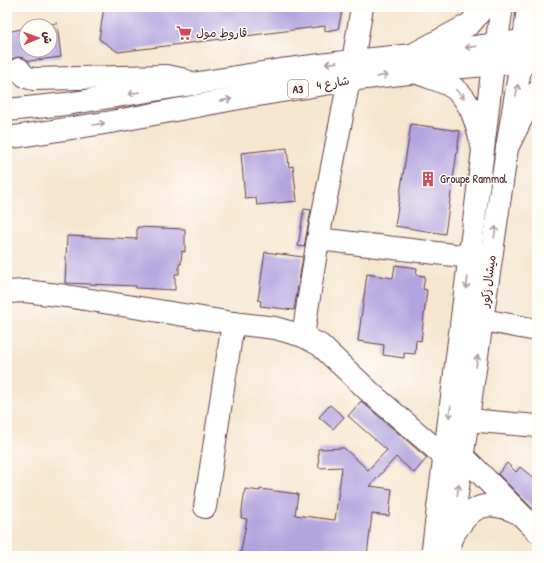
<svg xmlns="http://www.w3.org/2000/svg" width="544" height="563" font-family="'Patrick Hand','Playpen Sans Arabic',sans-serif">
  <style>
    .building { fill: #b2a4df }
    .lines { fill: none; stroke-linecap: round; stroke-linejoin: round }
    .minor-casing { stroke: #643d44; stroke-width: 24 }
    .major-casing { stroke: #643d44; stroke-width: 24 }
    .highway-casing { stroke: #643d44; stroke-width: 24 }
    .minor { stroke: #fff; stroke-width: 22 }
    .major { stroke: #fff; stroke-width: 22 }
    .highway { stroke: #fff; stroke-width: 22 }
    .oneway { stroke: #ae9aa0 }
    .labels { text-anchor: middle; stroke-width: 3; stroke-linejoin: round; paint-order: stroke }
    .shield { fill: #fdfcf7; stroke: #806168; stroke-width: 1 }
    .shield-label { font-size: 11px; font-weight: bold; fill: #4a1f2b }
    .poi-label { font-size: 12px; fill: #4a1f2b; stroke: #fdfcf7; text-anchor: start }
    .street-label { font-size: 12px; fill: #4a1f2b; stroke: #fdfcf7 }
  </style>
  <rect width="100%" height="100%" fill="#fdfcf7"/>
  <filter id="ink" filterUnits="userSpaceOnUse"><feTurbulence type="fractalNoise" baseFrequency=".025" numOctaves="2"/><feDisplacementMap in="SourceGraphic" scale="8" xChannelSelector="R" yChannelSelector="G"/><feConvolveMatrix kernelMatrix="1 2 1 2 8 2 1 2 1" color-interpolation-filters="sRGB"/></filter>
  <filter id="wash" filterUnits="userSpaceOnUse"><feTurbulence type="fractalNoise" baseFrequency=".012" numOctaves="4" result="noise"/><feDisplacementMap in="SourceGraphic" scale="16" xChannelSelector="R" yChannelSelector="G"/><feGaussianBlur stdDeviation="0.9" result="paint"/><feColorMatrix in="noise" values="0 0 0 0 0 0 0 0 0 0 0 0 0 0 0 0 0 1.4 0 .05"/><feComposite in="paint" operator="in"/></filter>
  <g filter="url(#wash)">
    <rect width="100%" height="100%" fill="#f6e6cf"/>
    <g id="blocks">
      <!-- building -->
      <g class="building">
        <path d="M104,7h239l-5,22 -13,2v-5l-207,26 -19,-13z"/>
        <path d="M57,23l4,34 -32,4 -5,-3 -6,-1 -6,2 -5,6v-33l19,-4v22h24v-24h-11z"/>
        <path d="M411,124l49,7 -15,103 -50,-8z"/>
        <path d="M287,148l2,19 4,-1 4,35 -40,4 -1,-7 -11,1 -4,-46z"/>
        <path d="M304,209l7,1 -7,37 -6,-1z"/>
        <path d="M137,227l48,2v23l-3,-1 -1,13h-2v10h-4v16l-39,-2v-2l-71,-3 2,-47 70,3z"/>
        <path d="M265,252l38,5 -9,53 -34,-4 1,-5 -3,-1z"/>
        <path d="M395,265l22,3 -1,7 9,1 -2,13 4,1 -6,51 -5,-1 -1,14 -11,-1v5l-21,-3 1,-10 -26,-4 9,-67 26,4z"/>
        <path d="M361,401l66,57 -13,15 -18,-16 -26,29 22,3 -3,27 -17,-2 -5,42h-127l7,-37 -6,-1 4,-29 15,2v-2l38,5 -3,21 40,5 7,-53 -23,1 -1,-19 26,-1 24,22 19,-20 -39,-34z"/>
        <path d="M330,405l14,12 -11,12 -14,-12z"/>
        <path d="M507,463l9,9 4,-5 17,14v32l-39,-39z"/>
      </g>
    </g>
  </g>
  <g filter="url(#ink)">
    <use href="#blocks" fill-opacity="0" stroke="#643d44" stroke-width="1"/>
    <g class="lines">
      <defs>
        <g id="minor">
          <path d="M353,61l9,-54"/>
          <path d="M19,69c4,6 7,9 15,10l133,-3 14,3 12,5"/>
          <path d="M318,239l152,18"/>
          <path d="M7,292l18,-1 41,5 167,27 42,5 28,8 17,9 52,49 73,63"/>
          <path d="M483,320l54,10"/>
          <path d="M303,336l15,-97 31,-159"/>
          <path d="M468,420l69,6"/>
          <path d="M463,456l74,75"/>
          <path d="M205,507l28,-184"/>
          <path d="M450,540c18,-31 32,-44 68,-27"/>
        </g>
        <g id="major">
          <path d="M432,556l51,-406 10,-86 9,-57"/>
          <path d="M448,556l59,-408 14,-85 7,-56"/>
        </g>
        <g id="highway">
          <path d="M427,53l110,-14"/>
          <path d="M418,73c9,4 20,7 29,11 25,12 30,42 36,66"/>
          <path d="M7,110l59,-6 215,-34 72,-9 59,-6 58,-31 14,-17"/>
          <path d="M7,138l104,-16 134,-25 104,-17 102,-12 86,-7"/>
          <path d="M507,148l23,-47 7,-9"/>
        </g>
      </defs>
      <!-- minor casing -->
      <use href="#minor" class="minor-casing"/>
      <!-- major casing -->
      <use href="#major" class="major-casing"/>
      <!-- highway casing -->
      <use href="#highway" class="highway-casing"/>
      <!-- minor -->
      <use href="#minor" class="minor"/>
      <!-- major -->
      <use href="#major" class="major"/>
      <!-- highway -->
      <use href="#highway" class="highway"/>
    </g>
    <!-- one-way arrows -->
    <defs><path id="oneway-shaft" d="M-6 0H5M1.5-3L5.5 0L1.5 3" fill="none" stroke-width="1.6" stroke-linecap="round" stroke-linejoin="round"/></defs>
    <g class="oneway">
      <use href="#oneway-shaft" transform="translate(471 47) rotate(173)"/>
      <use href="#oneway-shaft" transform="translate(331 63) rotate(172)"/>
      <use href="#oneway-shaft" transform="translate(382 76) rotate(-8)"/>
      <use href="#oneway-shaft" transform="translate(517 90) rotate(-80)"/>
      <use href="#oneway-shaft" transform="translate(134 93) rotate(170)"/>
      <use href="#oneway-shaft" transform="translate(460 94) rotate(45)"/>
      <use href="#oneway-shaft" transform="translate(226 100) rotate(-11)"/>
      <use href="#oneway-shaft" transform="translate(99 124) rotate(-9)"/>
      <use href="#oneway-shaft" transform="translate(495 232) rotate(-82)"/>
      <use href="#oneway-shaft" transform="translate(467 283) rotate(97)"/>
      <use href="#oneway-shaft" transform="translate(477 361) rotate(-81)"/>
      <use href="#oneway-shaft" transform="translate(450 412) rotate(97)"/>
      <use href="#oneway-shaft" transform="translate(458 490) rotate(-82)"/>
    </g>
  </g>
  <!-- icons -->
  <defs>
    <symbol id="supermarket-bare" viewBox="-9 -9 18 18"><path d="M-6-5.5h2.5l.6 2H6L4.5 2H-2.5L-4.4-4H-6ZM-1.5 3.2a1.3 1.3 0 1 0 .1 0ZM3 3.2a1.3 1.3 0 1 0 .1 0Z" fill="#d1495b" stroke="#fdfcf7" stroke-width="2.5" paint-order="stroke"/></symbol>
    <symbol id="building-bare" viewBox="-9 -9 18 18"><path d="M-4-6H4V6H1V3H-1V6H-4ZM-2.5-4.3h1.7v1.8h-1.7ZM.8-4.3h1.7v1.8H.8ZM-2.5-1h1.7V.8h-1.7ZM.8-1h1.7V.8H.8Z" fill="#d1495b" stroke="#fdfcf7" stroke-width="2.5" paint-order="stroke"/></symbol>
  </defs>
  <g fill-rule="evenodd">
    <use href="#supermarket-bare" x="173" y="22" width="22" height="22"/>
    <use href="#building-bare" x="417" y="168" width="22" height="22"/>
  </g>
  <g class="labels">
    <!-- shield labels -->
    <rect class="shield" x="288" y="80" width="20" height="18" rx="3"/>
    <g class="shield-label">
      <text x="298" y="93">A3</text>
    </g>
    <!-- poi labels -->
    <g class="poi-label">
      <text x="196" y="37">قاروط مول</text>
      <text x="440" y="183">Groupe Rammal</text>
    </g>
    <!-- street labels -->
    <g class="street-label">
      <text transform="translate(333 83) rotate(-9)" y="4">شارع 4</text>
      <text transform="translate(488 281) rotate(-82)" y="4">ميشال زكور</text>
    </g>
  </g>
  <!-- margin -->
  <rect width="544" height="563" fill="none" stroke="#fdfcf7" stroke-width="24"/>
  <!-- north arrow -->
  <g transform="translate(38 38) rotate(88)"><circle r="19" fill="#fdfcf7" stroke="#b5a4a5"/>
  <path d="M0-3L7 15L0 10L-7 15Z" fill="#d1495b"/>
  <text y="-6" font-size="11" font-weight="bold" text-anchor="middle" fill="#4a1f2b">ش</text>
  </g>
</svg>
